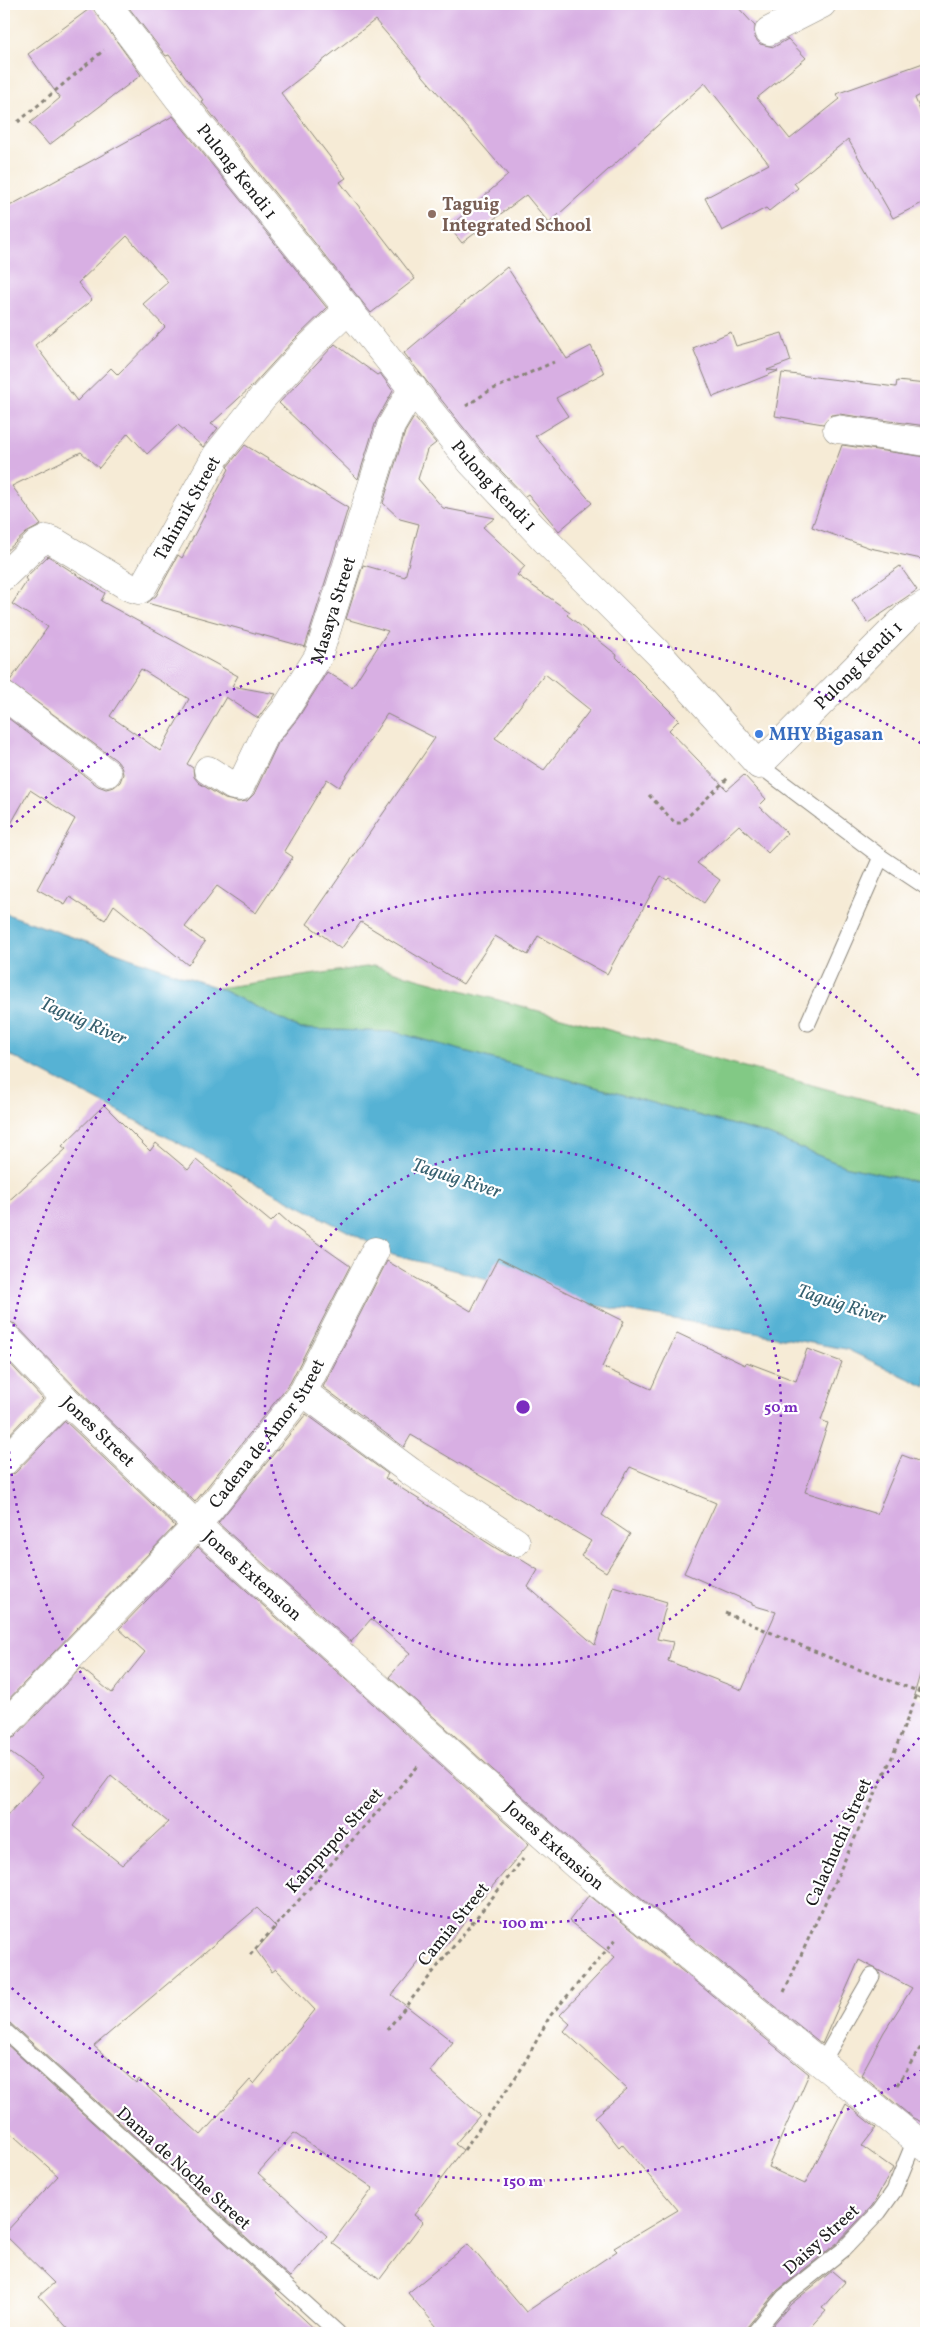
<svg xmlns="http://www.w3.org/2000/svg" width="930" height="2337" font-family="Vollkorn,serif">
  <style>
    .green { fill: #82c985; stroke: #4f7250 }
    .water { fill: #56b2d4; stroke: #396778 }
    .building { fill: #d8afe3; fill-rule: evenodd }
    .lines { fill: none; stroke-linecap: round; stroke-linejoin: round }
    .service-casing { stroke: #898479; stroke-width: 17 }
    .minor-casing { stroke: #898479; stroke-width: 29 }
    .tertiary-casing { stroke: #898479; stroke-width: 29 }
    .path { stroke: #898479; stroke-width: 3; stroke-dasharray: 4 4; stroke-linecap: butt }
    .service { stroke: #fff; stroke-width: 15 }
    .minor { stroke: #fff; stroke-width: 28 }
    .tertiary { stroke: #fff; stroke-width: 28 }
    .ring { fill: none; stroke: #7b2cbf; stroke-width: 2.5; stroke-dasharray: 2.5 5 }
    .education-dot { fill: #8d6e63; stroke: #fff; stroke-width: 2 }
    .shop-dot { fill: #3f7fe0; stroke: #fff; stroke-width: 2 }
    .labels { text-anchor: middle; stroke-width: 4.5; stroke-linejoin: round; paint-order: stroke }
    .street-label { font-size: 18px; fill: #1c1c1c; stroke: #fff }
    .education-label { font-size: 18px; font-weight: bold; fill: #785e54; stroke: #fff; text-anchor: start }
    .shop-label { font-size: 18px; font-weight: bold; fill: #366cbe; stroke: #fff; text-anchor: start }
    .water-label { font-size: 19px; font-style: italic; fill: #36606f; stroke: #fff }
    .centre { fill: #7b2cbf; stroke: #fff; stroke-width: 2.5 }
    .ring-label { font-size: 15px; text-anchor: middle; font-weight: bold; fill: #7b2cbf; stroke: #fff; stroke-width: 4.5; stroke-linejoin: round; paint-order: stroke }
  </style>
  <rect width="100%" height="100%" fill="#fff"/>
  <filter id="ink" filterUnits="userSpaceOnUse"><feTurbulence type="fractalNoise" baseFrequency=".02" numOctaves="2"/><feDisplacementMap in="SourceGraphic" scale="10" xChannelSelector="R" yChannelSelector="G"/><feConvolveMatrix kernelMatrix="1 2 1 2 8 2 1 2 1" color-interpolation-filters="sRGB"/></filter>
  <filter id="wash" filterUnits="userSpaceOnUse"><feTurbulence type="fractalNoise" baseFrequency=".0096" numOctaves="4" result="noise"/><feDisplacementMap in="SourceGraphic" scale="20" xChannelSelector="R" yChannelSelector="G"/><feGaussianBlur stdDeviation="1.12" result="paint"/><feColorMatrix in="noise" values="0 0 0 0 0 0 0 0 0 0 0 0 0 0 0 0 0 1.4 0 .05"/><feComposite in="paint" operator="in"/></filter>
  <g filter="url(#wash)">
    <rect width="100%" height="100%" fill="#f6ebd6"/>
    <!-- green -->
    <path class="green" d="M373,966l553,150v68l-82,-18 -78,-32 -371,-102 -94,-3 -83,-41z"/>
    <!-- water -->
    <path class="water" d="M4,913l214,75 83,41 94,3 371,102 78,32 82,18v203l-80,-38 -259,-45 -194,-49 -389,-203z"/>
    <g id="blocks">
      <!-- building -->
      <g class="building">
        <path d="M126,4h609l20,22v12l5,6 14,3 14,-8 18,19 -49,40 33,41 50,-40 -4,-5 90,-32v30l-11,6 11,27v76l-33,17 -45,-79 -54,44 4,5 -29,23 -3,-3 -44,23 -17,-33 64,-34 -64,-81 -156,140 -23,-28 -64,48 -13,-16 59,-52 -133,-155 -94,73 65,85 -6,4 75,97 -44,34 -170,-212 2,-1 -34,-45 -3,1z"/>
        <path d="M92,7l49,68 -92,70 -19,-22 30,-25 -32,-44z"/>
        <path d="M173,116l154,192 -33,32 -43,47 -40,37 7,4 -15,19 -25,-22 -31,29 -19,-21 -29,35 -18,-16 -69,34 29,39 -15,8 -22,20v-344zM127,236l41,46 -25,22 22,23 -47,48 -7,-7 -34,33 -42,-56 57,-45 -14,-17z"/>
        <path d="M507,267l60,92 24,-13 13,27 -48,25 12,18 -33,20 57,67 -33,28 -31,-37 -3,2 -42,-44 -79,-99z"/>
        <path d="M731,332l5,14 46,-13 9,28 -24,9 11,1 -65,26 -20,-49z"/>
        <path d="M335,344l42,31 3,-2 13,18 -17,30 -18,58 -79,-76z"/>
        <path d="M782,373l114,14 1,-6 29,3v42l-87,-12 -8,1 -8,9 -48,-8z"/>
        <path d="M414,417l22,26 -9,7 -9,29 25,29 52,10 -12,9 42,39 -8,9 53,37 -3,3 50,40 -1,2 63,63 -10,10 58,60 17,-15 22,24 -7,7 28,27 -19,20 -29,-28 -42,38 23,17 -16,23 -35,-25 -2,2 -6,-4 -54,98 -69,-38 -10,19 -33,-19 -32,48 -102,-62 -20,27 -34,-25 128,-186 -48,-24 -48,73 -12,-8 -43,72 9,6 -37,56 -39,-27 -32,41 20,15 -17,23 -74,-60 -9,15 -35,-23 -5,8 -28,-16 38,-70 -45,-29 -26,46v-112l4,-6 90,68 8,3 8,-2 6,-5 3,-8 -2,-8 -5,-6 -107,-78 39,-55 -36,-23 15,-23 -2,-3 23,-22 57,37 -4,8 137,75 -6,10 44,8 -18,24 -32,-21 -39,67 6,4 1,9 5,6 26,16 13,3 9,-1 7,-7 24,-51 20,-25 29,-46 25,15 36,-56 -42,-12 17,-54 42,12 14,-53 -19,-5 -17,-16 22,-71zM141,669l48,30 -29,52 -50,-35zM545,674l45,36 -46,60 -49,-32z"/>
        <path d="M245,445l103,63 -43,139 -158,-44 9,-7 22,-41 4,3 47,-89 -2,-2z"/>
        <path d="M842,445l84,12v103l-56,-12 -58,-21z"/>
        <path d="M900,566l17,24 -49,33 -16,-23z"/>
        <path d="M104,1105l46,46 6,-8 32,27 8,-10 75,62 8,-8 11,10 60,42 -60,117 -95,119 -119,-114 -61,-64 -11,-4v-115l62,-56 -4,-3z"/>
        <path d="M498,1258l126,63 -22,46 49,22 26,-56 68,32 1,-3 50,19 11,-32 35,13 -21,58 7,3 -23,69 72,22 25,-59 24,9v190l-12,41 12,6v423l-13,-6 -52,-43 23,-43 28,-44 -53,-28 -37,84 -235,-190 -198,-177 21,-24 -39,-34 -20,23 -133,-119 88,-109 82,60 -3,4 122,77 10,2 21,13 -10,17 67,58 18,-59 54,16 -10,37 16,3 -5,19 74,29 34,-78 -24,-7v-2l-68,-30 32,-70 -86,-36 -28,48 28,19 -24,38 -25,-16 10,-15 -180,-106 -7,12 -81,-60 64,-126 84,50z"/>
        <path d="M4,1357l39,42 -39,41z"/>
        <path d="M65,1421l110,105 -171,178v-227l11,-4z"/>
        <path d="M198,1547l331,297 -65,75 2,2 -25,30 -8,-6 -41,50 61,47 -23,29 50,44 -25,29 8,6 -49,65 9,7 -43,57 -48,-36 41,-55 -79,-55 -36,40 69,63 -37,41 -280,-254 -6,-2v-202l39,-42 -39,-29v-7l11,-4 66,-69 31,25 33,-41 -26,-23zM111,1775l57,47 -46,43 -49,-39zM257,1908l19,19 -20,23 16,22 4,-3 39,41 -61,74 -4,-4 -49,55 -62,-56 -3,4 -42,-37z"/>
        <path d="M589,1895l220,179 -41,93 37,17 41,-80 30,24 -14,18 31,22 -21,38 -35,37 -60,48 -30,36 -2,6h-303l-34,-40 60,-49 58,68 91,-61 -3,-3 64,-38 -56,-66 -3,3 -24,-30 32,-28 -63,-58 6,-7 -10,-9 55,-58 -46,-36z"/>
        <path d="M4,2042l274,249 -2,2 43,40h-247l-33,-37 15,-13 -50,-49 54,-58 -54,-49z"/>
        <path d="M832,2271l13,11 -23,26 4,3 -20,22h-40l25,-29z"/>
      </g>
    </g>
  </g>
  <g filter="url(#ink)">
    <use href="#blocks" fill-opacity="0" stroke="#898479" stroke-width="1"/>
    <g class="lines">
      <defs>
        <g id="service">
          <path d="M759,765l122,92 45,30"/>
          <path d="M808,1023l73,-166"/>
          <path d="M4,2030l334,303"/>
          <path d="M822,2063l50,-87"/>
          <path d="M754,2333l30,-36 59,-47 36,-38 15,-21 21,-51"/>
        </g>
        <g id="minor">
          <path d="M769,31l53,-27"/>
          <path d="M837,429l89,13"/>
          <path id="s1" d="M4,576l33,-32 10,-5 8,3 74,45 10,3 3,-2 74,-132 47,-59 42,-46 44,-42"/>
          <path d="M4,696l103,77"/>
          <path id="s2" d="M208,770l25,16 7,1 25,-52 20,-25 33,-53 73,-231 22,-38"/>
          <path id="s3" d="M4,1335l61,64 124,119 388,348 349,282"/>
          <path d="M303,1392l108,80 105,70"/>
          <path d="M4,1462l61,-63"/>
          <path id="s4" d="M4,1726l193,-201 106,-133 72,-141"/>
        </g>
        <g id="tertiary">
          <path id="s5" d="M107,4l72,95 292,363 79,83 111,111 98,109 149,-150 18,-11"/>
        </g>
      </defs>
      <!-- service casing -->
      <use href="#service" class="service-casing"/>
      <!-- minor casing -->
      <use href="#minor" class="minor-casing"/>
      <!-- tertiary casing -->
      <use href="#tertiary" class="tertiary-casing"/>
      <!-- path -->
      <g class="path">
        <path d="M18,122l86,-72"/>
        <path d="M466,406l23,-15 65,-29"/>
        <path d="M649,795l26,28h6l47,-45"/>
        <path d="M725,1613l122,52 79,29"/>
        <path d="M250,1955l169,-190"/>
        <path d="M784,1992l109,-237 33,-83"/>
        <path d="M387,2030l136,-171"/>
        <path d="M897,2085l29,-46"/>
        <path d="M464,2150l56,-79 30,-55 67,-78"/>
      </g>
      <!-- service -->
      <use href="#service" class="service"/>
      <!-- minor -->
      <use href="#minor" class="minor"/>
      <!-- tertiary -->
      <use href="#tertiary" class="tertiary"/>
    </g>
  </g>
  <!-- distance rings -->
  <g class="ring">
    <circle cx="523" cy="1407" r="258"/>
    <path d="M924 1732A516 516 0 1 1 924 1082"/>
    <path d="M922 2070A774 774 0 0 1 5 1982M5 832A774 774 0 0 1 922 744"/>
  </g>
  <!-- markers -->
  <circle class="education-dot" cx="432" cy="214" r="5"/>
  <circle class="shop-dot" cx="759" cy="734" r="5"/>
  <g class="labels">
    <!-- street labels -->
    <g class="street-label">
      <text dy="6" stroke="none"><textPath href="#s5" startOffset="212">Pulong Kendi 1</textPath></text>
      <text dy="6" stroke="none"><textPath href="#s5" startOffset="618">Pulong Kendi 1</textPath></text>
      <text dy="6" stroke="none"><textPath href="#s1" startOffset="258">Tahimik Street</textPath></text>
      <text dy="6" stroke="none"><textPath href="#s2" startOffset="238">Masaya Street</textPath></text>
      <text dy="6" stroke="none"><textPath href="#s5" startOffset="1144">Pulong Kendi 1</textPath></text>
      <text dy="6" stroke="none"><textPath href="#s3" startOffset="135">Jones Street</textPath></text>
      <text dy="6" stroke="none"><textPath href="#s4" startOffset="394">Cadena de Amor Street</textPath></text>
      <text dy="6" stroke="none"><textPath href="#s3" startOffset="346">Jones Extension</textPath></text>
      <text transform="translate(334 1840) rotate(-48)" y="6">Kampupot Street</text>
      <text transform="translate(838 1842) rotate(-66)" y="6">Calachuchi Street</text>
      <text dy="6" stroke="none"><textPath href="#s3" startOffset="751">Jones Extension</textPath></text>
      <text transform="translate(453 1924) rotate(-51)" y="6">Camia Street</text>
      <text transform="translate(184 2168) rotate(42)" y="6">Dama de Noche Street</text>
      <text transform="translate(821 2239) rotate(-42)" y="6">Daisy Street</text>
    </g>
    <!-- education labels -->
    <g class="education-label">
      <text x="442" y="210">Taguig<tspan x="442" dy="21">Integrated School</tspan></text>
    </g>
    <!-- shop labels -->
    <g class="shop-label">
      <text x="769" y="740">MHY Bigasan</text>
    </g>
    <!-- water labels -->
    <g class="water-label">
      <text transform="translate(84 1020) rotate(24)" y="7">Taguig River</text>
      <text transform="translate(457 1177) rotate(18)" y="7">Taguig River</text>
      <text transform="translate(842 1303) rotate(18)" y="7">Taguig River</text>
    </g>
  </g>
  <circle cx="523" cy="1407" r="8" class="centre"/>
  <g class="ring-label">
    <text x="781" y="1412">50 m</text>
    <text x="523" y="1928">100 m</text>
    <text x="523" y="2186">150 m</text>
  </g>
  <!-- margin -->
  <rect width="930" height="2337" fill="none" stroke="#fff" stroke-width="20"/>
</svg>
